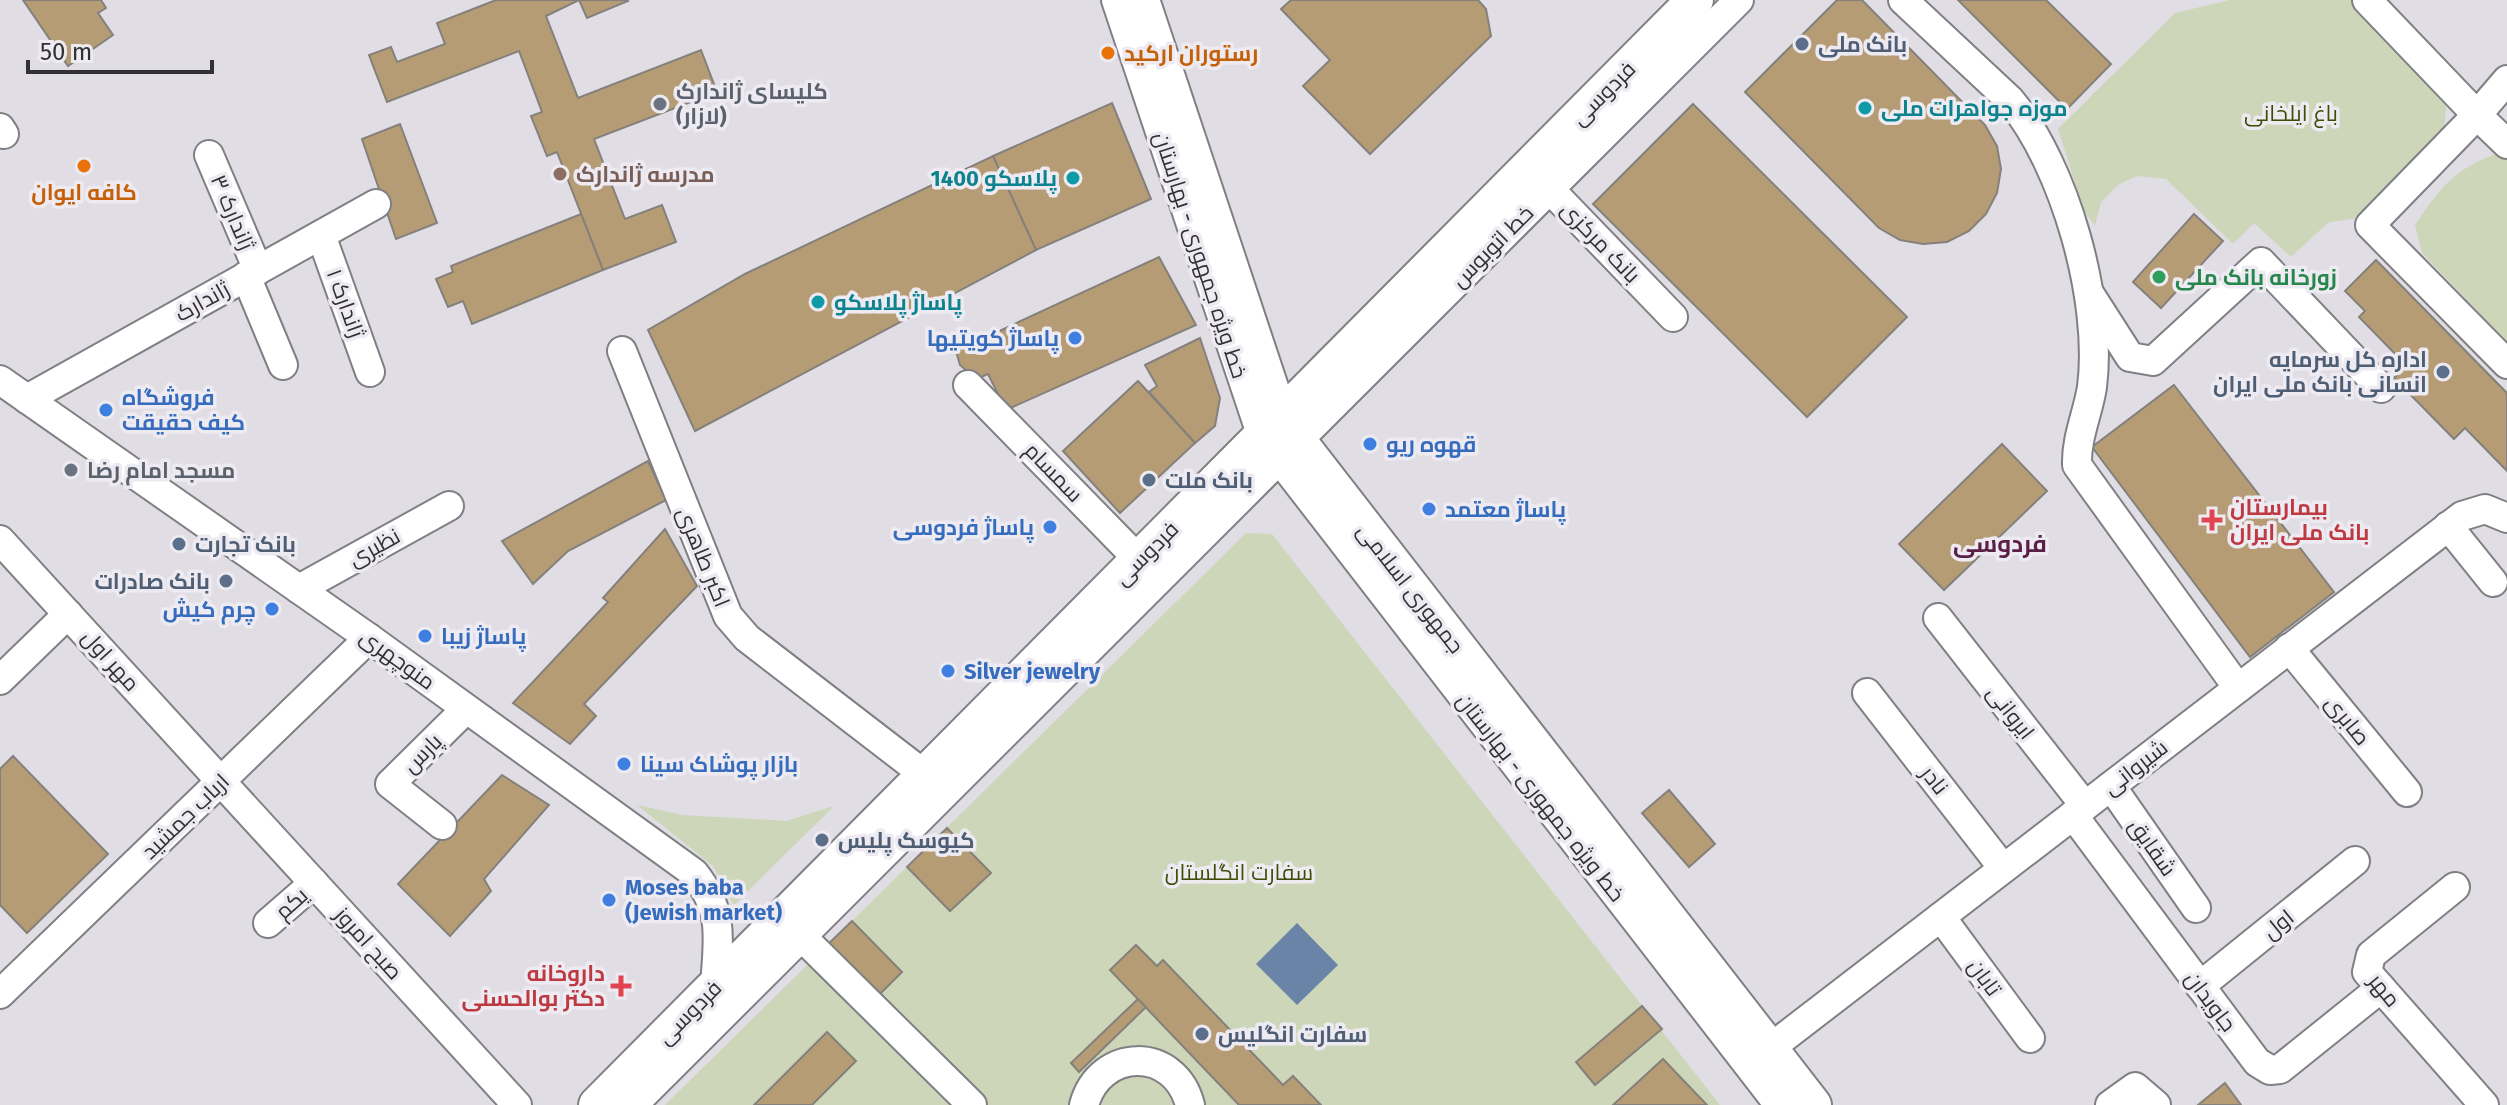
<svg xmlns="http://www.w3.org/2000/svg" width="2507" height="1105" font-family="'Fira Sans',Cairo,sans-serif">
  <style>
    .green { fill: #cdd6b9 }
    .water { fill: #6a84a7 }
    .building { fill: #b69c75; stroke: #84817c; stroke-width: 2 }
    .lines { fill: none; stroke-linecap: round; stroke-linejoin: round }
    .minor-casing { stroke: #807f84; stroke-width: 32 }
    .major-casing { stroke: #807f84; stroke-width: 40 }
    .minor { stroke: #fff; stroke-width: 28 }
    .major { stroke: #fff; stroke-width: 36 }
    .service-dot { fill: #5c6f8a; stroke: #edebf1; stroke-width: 3 }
    .food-dot { fill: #e8710a; stroke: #edebf1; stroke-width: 3 }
    .worship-dot { fill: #6b7280; stroke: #edebf1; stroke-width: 3 }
    .culture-dot { fill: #0f9aa8; stroke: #edebf1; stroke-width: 3 }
    .education-dot { fill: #8d6e63; stroke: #edebf1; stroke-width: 3 }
    .leisure-dot { fill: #2e9e5b; stroke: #edebf1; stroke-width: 3 }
    .shop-dot { fill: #3f7fe0; stroke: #edebf1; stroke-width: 3 }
    .health-dot { fill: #e0444e; stroke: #edebf1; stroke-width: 3 }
    .labels { text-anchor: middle; stroke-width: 7; stroke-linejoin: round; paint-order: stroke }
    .service-label { font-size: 22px; font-weight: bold; fill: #4e5e75; stroke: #edebf1; text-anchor: start }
    .food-label { font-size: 22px; font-weight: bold; fill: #c56008; stroke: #edebf1; text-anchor: start }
    .worship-label { font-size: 22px; font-weight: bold; fill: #5b616d; stroke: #edebf1; text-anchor: start }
    .street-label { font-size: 22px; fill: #313032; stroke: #edebf1 }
    .culture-label { font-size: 22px; font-weight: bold; fill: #0d838f; stroke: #edebf1; text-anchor: start }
    .park-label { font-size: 22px; fill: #3e4d05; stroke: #edebf1 }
    .education-label { font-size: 22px; font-weight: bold; fill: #785e54; stroke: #edebf1; text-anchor: start }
    .leisure-label { font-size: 22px; font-weight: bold; fill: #27864d; stroke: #edebf1; text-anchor: start }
    .shop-label { font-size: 22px; font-weight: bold; fill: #366cbe; stroke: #edebf1; text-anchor: start }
    .health-label { font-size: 22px; font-weight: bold; fill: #be3a42; stroke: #edebf1; text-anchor: start }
    .neighbourhood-label { font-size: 24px; font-weight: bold; fill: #5a1f46; stroke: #edebf1 }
  </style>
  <rect width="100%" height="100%" fill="#e0dee4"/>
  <!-- green -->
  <g class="green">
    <path d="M2230,0h123l83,83 10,24 -2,23 -90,89 -25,3 -38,35 -37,-34 -21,21 -67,-65 -29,-3 -19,9 -17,17 -6,24 -11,-15 -26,-82 117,-116z"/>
    <path d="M2501,152l6,7v183l-85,-89 -7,-28c26,-39 40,-57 86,-73z"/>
    <path d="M1246,533l26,1 448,571h-1055z"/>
    <path d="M637,805l46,10 103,6 48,-15 -100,99 -21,-39z"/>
  </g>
  <!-- water -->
  <path class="water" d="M1297,923l41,42 -41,40 -41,-41z"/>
  <!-- building -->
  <g class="building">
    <path d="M23,0h78l5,8 -8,5 15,22 -45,31z"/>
    <path d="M496,0h83l-33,16 32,82 123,-48 16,42 -123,47 31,80 37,-14 14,37 -73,28 -46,-118 -10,4 -16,-40 11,-4 -23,-61 -132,51 -18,-47 22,-8 6,15 48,-18 -8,-21z"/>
    <path d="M579,0h48l1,1 -41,17z"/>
    <path d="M1291,0h187l8,9 5,27 -121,118 -67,-68 27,-26 -49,-51z"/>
    <path d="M1837,0h25l123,125 12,21 4,23 -4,24 -11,21 -17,17 -22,11 -24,2 -23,-4 -21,-12 -134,-136z"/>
    <path d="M1958,0h88l65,64 -44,45z"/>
    <path d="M1112,103l39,96 -115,51 -43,-94z"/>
    <path d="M1693,104l214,213 -100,100 -214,-213z"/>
    <path d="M400,124l37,99 -41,16 -34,-100z"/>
    <path d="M993,156l43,94 -341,181 -47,-101 97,-56z"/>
    <path d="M581,214l22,56 -131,54 -9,-23 -15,6 -12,-28 17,-7 -2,-6z"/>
    <path d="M2194,214l29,27 -62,67 -28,-26z"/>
    <path d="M1159,257l37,68 -190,85 -18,-36 -12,5 -16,-14 -4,-14z"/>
    <path d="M2376,260l131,133v78l-42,-43 -11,11 -60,-61 12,-13 -47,-48 6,-6 -20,-20z"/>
    <path d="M1200,338l20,60 -5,28 -20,17 -46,-51 8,-6 -12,-21z"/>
    <path d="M1138,381l57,62 -75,70 -57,-62z"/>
    <path d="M2174,385l160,207 -84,65 -158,-210z"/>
    <path d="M2002,444l45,47 -103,99 -45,-46z"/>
    <path d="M648,461l18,39 -98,51 -35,33 -31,-43z"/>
    <path d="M665,529l32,57 -113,118 12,12 -26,28 -57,-41 95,-101 -5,-4z"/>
    <path d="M13,756l95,98 -81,79 -27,-28v-136z"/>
    <path d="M502,775l47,30 -65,74 7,12 -41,45 -52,-52z"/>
    <path d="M1669,790l46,54 -26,23 -47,-54z"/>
    <path d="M947,828l44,45 -41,38 -43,-44z"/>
    <path d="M852,921l50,51 -33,33 -50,-52z"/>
    <path d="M1136,945l21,21 6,-6 120,125 10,-9 28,29h-82l-129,-135z"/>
    <path d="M1138,999l8,8 -67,65 -8,-9z"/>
    <path d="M1642,1006l20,23 -67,56 -19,-23z"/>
    <path d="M827,1032l29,29 -44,44h-58z"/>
    <path d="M1663,1059l44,46h-94z"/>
    <path d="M2225,1083l16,22h-43z"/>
  </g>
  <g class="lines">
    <defs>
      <g id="minor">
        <path d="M1116,0l146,437 517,668"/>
        <path d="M1903,0l107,100c55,66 93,201 82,287 -4,26 -16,51 -15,78l161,223"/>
        <path d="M2367,0l110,115 -107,110 137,139"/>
        <path d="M2507,80l-30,35 30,29"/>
        <path d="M0,128l4,6"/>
        <path d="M209,155l49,115"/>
        <path d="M1538,177l135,140"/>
        <path d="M321,235l49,137"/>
        <path d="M246,276l37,89"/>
        <path d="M2089,293l41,64 23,4 108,-99 120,126"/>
        <path d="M622,351l106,265 19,22 178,137"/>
        <path d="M0,380l369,258 325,235c31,39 24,66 21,113"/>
        <path d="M968,385l171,175"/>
        <path d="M27,399l349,-195"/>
        <path d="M2448,526l45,56"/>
        <path d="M0,540l517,565"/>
        <path d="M299,589l150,-83"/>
        <path d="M1938,618l147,188"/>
        <path d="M2289,648l118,144"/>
        <path d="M0,680l68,-66"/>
        <path d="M1867,693l136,175"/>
        <path d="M2111,786l85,122"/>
        <path d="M2073,815l184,247 13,8 10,-1 101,-81"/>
        <path d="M442,825l-52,-41 76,-75"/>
        <path d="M2455,887l-84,68 -4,17 117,133"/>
        <path d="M1941,917l89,121"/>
        <path d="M268,923l46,-40"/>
        <path d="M802,937l170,168"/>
        <path d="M2200,986l155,-125"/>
        <path d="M0,994l369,-356"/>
        <path d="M1769,1049l693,-533 23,-7 22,9"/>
        <path d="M633,1105l1106,-1105"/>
        <path d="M1084,1105c16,-58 91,-59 106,0"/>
        <path d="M2110,1105l25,-18 21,18"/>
      </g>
      <g id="major">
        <path d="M1141,0l139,418 533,687"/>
        <path d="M597,1105l1098,-1105"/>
      </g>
    </defs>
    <!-- minor casing -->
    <use href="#minor" class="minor-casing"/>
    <!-- major casing -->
    <use href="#major" class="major-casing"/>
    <!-- minor -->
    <use href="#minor" class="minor"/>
    <!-- major -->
    <use href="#major" class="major"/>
  </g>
  <!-- markers -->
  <g class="service-dot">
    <circle cx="1802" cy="44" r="8"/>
    <circle cx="2443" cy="372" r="8"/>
    <circle cx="1149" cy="480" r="8"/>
    <circle cx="179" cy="544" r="8"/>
    <circle cx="226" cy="581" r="8"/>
    <circle cx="822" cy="840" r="8"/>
    <circle cx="1202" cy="1034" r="8"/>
  </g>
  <g class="food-dot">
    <circle cx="1108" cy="53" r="8"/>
    <circle cx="84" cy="166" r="8"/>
  </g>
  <g class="worship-dot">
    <circle cx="660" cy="104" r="8"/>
    <circle cx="71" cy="470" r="8"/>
  </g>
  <g class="culture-dot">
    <circle cx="1865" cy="108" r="8"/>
    <circle cx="1073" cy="178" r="8"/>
    <circle cx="818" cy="302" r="8"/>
  </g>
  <circle class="education-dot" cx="560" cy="174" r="8"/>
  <circle class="leisure-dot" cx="2159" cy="277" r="8"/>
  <g class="shop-dot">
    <circle cx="1075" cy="338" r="8"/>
    <circle cx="106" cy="410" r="8"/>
    <circle cx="1370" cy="444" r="8"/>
    <circle cx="1429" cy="509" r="8"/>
    <circle cx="1050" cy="527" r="8"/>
    <circle cx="272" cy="609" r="8"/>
    <circle cx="425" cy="636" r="8"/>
    <circle cx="948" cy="671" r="8"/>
    <circle cx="624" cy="764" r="8"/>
    <circle cx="609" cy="900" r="8"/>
  </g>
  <g class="health-dot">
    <path d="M2208 508h8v8h8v8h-8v8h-8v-8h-8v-8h8z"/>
    <path d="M617 974h8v8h8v8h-8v8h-8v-8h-8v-8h8z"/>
  </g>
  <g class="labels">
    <!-- service labels -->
    <g class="service-label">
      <text x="1818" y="52">بانک ملی</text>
      <text x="2427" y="367" text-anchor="end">اداره کل سرمایه<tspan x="2427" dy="25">انسانی بانک ملی ایران</tspan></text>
      <text x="1165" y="488">بانک ملت</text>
      <text x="195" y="552">بانک تجارت</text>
      <text x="210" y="589" text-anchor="end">بانک صادرات</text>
      <text x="838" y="848">کیوسک پلیس</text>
      <text x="1218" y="1042">سفارت انگلیس</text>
    </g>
    <!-- food labels -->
    <g class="food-label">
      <text x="1124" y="61">رستوران ارکید</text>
      <text x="84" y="200" text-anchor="middle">کافه ایوان</text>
    </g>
    <!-- worship labels -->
    <g class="worship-label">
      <text x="676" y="99">کلیسای ژاندارک<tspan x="676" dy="25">(لازار)</tspan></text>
      <text x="87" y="478">مسجد امام رضا</text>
    </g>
    <!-- street labels -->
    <g class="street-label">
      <text transform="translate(1603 93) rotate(-45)" y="8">فردوسی</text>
      <text transform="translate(233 212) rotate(67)" y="8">ژاندارک ۳</text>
      <text transform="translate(1601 242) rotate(46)" y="8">بانک مرکزی</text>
      <text transform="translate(1492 246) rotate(-45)" y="8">خط اتوبوس</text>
      <text transform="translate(1201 255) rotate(72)" y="8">خط ویژه جمهوری - بهارستان</text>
      <text transform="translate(202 301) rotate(-29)" y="8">ژاندارک</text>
      <text transform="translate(346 303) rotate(70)" y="8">ژاندارک ۱</text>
      <text transform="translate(1054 472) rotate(46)" y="8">سمسام</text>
      <text transform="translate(374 547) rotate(-29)" y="8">نظیری</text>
      <text transform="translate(1146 553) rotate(-45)" y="8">فردوسی</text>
      <text transform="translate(704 557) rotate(68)" y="8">اکبر طاهری</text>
      <text transform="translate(1411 588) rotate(52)" y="8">جمهوری اسلامی</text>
      <text transform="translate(398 659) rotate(36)" y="8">منوچهری</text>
      <text transform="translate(111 660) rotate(48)" y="8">مهر اول</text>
      <text transform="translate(2011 712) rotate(52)" y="8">ایروانی</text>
      <text transform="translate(2348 720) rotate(51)" y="8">صابری</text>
      <text transform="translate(422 753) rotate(-45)" y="8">پارس</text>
      <text transform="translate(2135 767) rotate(-38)" y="8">شیروانی</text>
      <text transform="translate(1935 780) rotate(52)" y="8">نادر</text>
      <text transform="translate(1541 797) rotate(52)" y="8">خط ویژه جمهوری - بهارستان</text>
      <text transform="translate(185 816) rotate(-44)" y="8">ارباب جمشید</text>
      <text transform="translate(2153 847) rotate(55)" y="8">شقایق</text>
      <text transform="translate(291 903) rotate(-42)" y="8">یکم</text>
      <text transform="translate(2278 924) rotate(-39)" y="8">اول</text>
      <text transform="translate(369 943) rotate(48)" y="8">صبح امروز</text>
      <text transform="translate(1985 977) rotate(54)" y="8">تابان</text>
      <text transform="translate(2385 990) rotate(51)" y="8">مهر</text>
      <text transform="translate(2211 1001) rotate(53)" y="8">جاویدان</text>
      <text transform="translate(689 1012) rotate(-45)" y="8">فردوسی</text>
    </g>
    <!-- culture labels -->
    <g class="culture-label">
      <text x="1881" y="116">موزه جواهرات ملی</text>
      <text x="1057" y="186" text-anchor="end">پلاسکو 1400</text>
      <text x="834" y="310">پاساژ پلاسکو</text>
    </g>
    <!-- park labels -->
    <g class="park-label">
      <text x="2291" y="121">باغ ایلخانی</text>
      <text x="1239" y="880">سفارت انگلستان</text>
    </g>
    <!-- education labels -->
    <g class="education-label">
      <text x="576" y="182">مدرسه ژاندارک</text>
    </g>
    <!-- leisure labels -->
    <g class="leisure-label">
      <text x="2175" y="285">زورخانه بانک ملی</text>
    </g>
    <!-- shop labels -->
    <g class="shop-label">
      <text x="1059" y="346" text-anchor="end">پاساژ کویتیها</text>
      <text x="122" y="405">فروشگاه<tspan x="122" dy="25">کیف حقیقت</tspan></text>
      <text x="1386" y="452">قهوه ریو</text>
      <text x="1445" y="517">پاساژ معتمد</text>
      <text x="1034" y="535" text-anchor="end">پاساژ فردوسی</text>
      <text x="256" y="617" text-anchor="end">چرم کیش</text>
      <text x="441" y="644">پاساژ زیبا</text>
      <text x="964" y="679">Silver jewelry</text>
      <text x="640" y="772">بازار پوشاک سینا</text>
      <text x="625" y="895">Moses baba<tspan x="625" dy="25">(Jewish market)</tspan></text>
    </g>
    <!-- health labels -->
    <g class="health-label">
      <text x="2230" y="515">بیمارستان<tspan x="2230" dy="25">بانک ملی ایران</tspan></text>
      <text x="605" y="981" text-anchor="end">داروخانه<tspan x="605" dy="25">دکتر بوالحسنی</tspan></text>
    </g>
    <!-- neighbourhood labels -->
    <g class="neighbourhood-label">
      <text x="2000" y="552">فردوسی</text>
    </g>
  </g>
  <!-- scale -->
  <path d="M28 60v12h184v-12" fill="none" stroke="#313032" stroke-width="4"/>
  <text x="40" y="60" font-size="24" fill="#313032" stroke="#edebf1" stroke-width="6" paint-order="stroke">50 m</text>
</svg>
